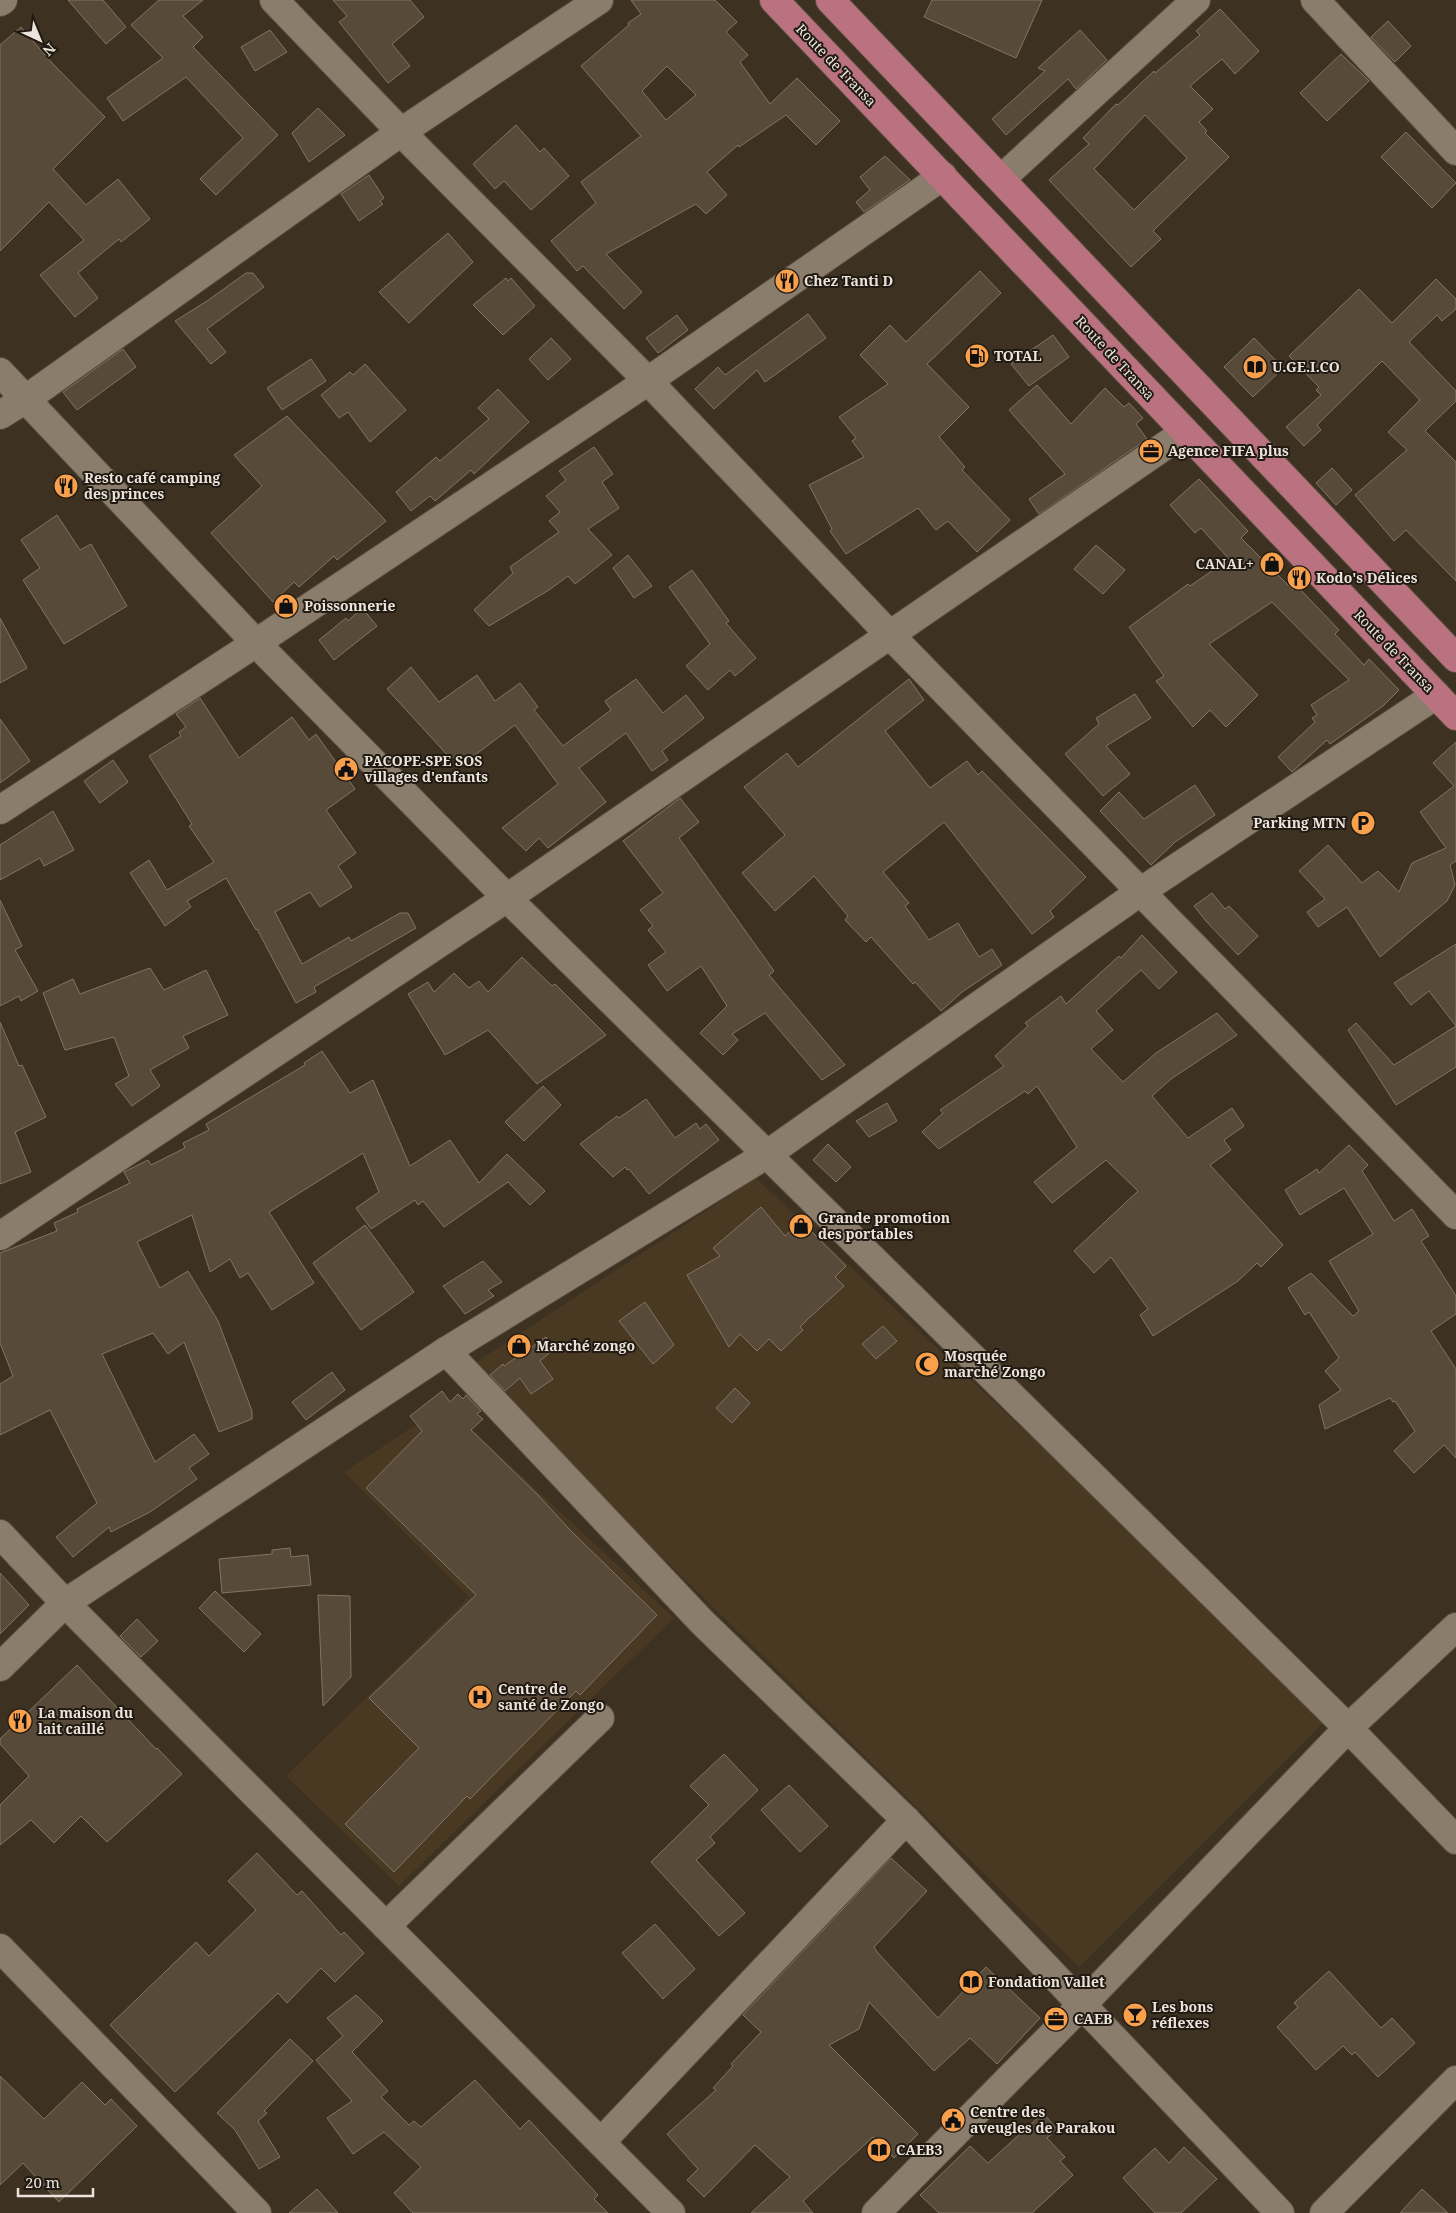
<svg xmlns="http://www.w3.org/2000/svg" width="1456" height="2213" font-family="'Noto Serif',serif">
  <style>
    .built { fill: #493923 }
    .building { fill: #574a39; stroke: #827563; fill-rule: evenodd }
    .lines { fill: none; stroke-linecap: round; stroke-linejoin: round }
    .street-casing { stroke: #584e3f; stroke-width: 30 }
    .secondary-casing { stroke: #584e3f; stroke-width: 30 }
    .primary-casing { stroke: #584e3f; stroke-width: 30 }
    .street { stroke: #8b7d6b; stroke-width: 28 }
    .secondary { stroke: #8b7d6b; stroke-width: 28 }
    .primary { stroke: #ba7280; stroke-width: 28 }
    .labels { text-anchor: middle; stroke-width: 4; stroke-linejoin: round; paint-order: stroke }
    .street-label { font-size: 14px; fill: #ece4da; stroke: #201a13 }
    .poi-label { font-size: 14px; font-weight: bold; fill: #ece4da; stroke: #201a13; text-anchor: start }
  </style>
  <rect width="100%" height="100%" fill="#3d3121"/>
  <!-- built -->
  <g class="built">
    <path d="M756,1178l573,539 -250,250 -610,-600z"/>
    <path d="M446,1405l228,213 -275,268 -113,-110 183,-179 -125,-125z"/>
  </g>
  <!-- building -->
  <g class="building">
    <path d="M68,0h35l23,27 -20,17z"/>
    <path d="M159,0h44l-20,16 20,21 -10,10 85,88 -62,60 -16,-16 43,-41 -57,-61 -63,44 -16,-23 56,-40 -32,-33z"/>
    <path d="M333,0h77l14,17 -32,27 18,22 -22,17 -49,-61 8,-6z"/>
    <path d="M631,0h84l22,22 -11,10 22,23 -8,7 30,42 27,-26 43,43 -24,24 -30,-30 -47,32 -1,-2 -31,27 20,23 -21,19 -10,-10 -90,50 36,38 -18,17 -41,-43 -6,5 -26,-30 45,-38 -15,-21 60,-46 -60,-70 48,-41 -1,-2 13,-9zM667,66l29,29 -30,25 -24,-29z"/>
    <path d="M932,0h110l-26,58 -92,-41z"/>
    <path d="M1220,9l39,42 -24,23 -13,-15 -32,27 23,23 -14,13 8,9 -2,2 24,24 -76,74 8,8 -30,28 -82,-87 40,-36 -6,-6 33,-34 2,1 36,-34 1,2 45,-38 -4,-4zM1145,115l42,43 -53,52 -40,-41z"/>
    <path d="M1388,21l23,25 -16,16 -24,-25z"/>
    <path d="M21,27l31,36 53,54 -52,52 33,36 32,-26 32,40 -29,23 -2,-3 -41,34 20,25 -23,19 -35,-42 44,-35 -35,-38 -49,49v-206z"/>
    <path d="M270,30l17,22 -32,19 -14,-24z"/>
    <path d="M1080,30l27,30 -31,29 -8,-10 -62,56 -14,-16 53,-48 -7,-3z"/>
    <path d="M1341,54l28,27 -42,40 -27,-28z"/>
    <path d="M318,108l27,27 -36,27 -17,-29z"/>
    <path d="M516,125l24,27 4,-4 25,28 -38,34 -27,-29 -9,8 -22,-25z"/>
    <path d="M1406,132l50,51 -24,25 -51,-51z"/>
    <path d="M885,156l25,24 -46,32 -8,-10 14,-12 -10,-13z"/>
    <path d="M369,175l15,23 -4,3 3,3 -24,17 -18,-27z"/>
    <path d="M448,233l25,29 -64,61 -30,-31z"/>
    <path d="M980,271l21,22 -74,71 42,43 -30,30 26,30 -3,3 48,50 -33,32 -29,-31 -12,9 -18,-22 -72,46 -16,-23 2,-2 -23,-44 55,-28 -12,-16 4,-3 -17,-21 49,-33 -28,-29 30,-30 16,17z"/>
    <path d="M246,273h7l11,14 -57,42 19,23 -15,12 -36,-43 32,-20z"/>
    <path d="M506,278l2,3 3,-3 24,28 -32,29 -30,-30z"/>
    <path d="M1436,279l20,20v10l-14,12 -5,-6 -28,27 47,49v10l-31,30 31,31v119l-50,-51 -12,11 -39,-46 52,-45 -19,-18 32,-32 -38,-39 -65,64 4,5 -17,16 -18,-19 35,-32 -5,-5 3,-3 -30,-31 70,-67 33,34z"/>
    <path d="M808,314l18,24 -61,44 -8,-12 -43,39 -19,-20 23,-22 7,8z"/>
    <path d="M677,315l11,15 -30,23 -12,-15z"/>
    <path d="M1053,335l16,22 -40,29 -18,-22z"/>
    <path d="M551,338l20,21 -23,21 -19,-21z"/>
    <path d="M1254,338l29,30 -30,29 -29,-30z"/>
    <path d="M123,349l13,18 -59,43 -14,-18z"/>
    <path d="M311,359l15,22 -44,29 -15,-22z"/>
    <path d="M365,364l41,46 -36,32 -22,-30 -9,6 -18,-23 29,-23 3,3z"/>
    <path d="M1037,385l34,39 34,-36 19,19 5,-4 14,15 -7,6 11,15 -108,75 -10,-15 36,-25 -56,-64z"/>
    <path d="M498,389l31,33 -55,52 -3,-4 -36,31 -5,-5 -19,15 -15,-19 40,-35 4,4 49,-42 -11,-11z"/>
    <path d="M287,416l99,105 -49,39 -3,-4 -35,31 -5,-5 -21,20 -62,-69 51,-47 -28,-31z"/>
    <path d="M594,447l19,27 -11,8 17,26 -31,21 24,26 -37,29 -7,-8 -19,14 -60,36 -15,-16 39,-37 -3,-6 49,-35 -10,-11 11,-9 -14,-16 20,-16 -7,-9z"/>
    <path d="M1332,468l20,22 -16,15 -20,-22z"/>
    <path d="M1199,479l49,52 -7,7 52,52 4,-4 42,44 -4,4 29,31 5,-6 30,31 -16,16 -53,38 -3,-4 -35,32 -14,-15 37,-35 -3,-4 5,-3 -6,-10 38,-25 -77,-78 -63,42 49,51 -32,32 -16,-17 -17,17 -37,-46 8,-5 -35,-49 59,-43 2,2 39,-27 -28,-31 -6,5 -25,-28z"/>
    <path d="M57,515l23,35 11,-6 36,62 -63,38 -41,-64 17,-12 -19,-28z"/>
    <path d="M1096,545l29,25 -22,24 -29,-25z"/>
    <path d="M628,555l24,31 -18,12 -21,-30z"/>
    <path d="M692,570l37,51 -3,2 30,35 -21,18 -5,-6 -22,20 -22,-24 24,-22 -41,-57z"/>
    <path d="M362,608l15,18 -43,34 -15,-20 27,-22 2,3z"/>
    <path d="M0,618l27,50 -27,15z"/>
    <path d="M411,667l28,35 38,-27 18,26 25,-18 18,24 -4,3 29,36 48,-36 -6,-9 31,-22 27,34 23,-18 18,23 -42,33 6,9 -16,11 -26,-38 -47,35 27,34 -58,46 -9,-10 -13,13 -24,-23 56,-44 -43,-59 -52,39 -7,-9 -5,4 -64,-70z"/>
    <path d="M909,679l15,21 -39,31 45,57 37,-27 11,14 4,-4 104,106 -36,34 4,6 -22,17 -88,-112 -61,50 26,31 -4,3 24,34 29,-17 21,34 13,-8 10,16 -40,27 -21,19 -26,-29 -2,2 -42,-47 -5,5 -21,-22 3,-4 -34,-40 -39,35 -33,-38 43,-38 -41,-48 43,-34 11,14z"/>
    <path d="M1135,694l16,24 -45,28 24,28 -27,22 -38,-42 34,-30 -3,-6z"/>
    <path d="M200,698l39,60 53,-41 17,23 7,-6 39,55 -29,21 30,43 -18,13 14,21 -32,20 -10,-15 -35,20 27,52 47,-27 2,4 49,-28h8l8,15 -102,59 2,5 -20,11 -39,-74 -1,1 -30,-52 -39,23 4,6 -26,19 -35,-53 19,-13 18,30 47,-28 -25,-36 3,-2 -43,-68 32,-20 -2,-4 7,-5 -10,-13z"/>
    <path d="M0,719l30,42 -30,22z"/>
    <path d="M1456,742v119l-6,4 5,20 -8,16 -67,56 -33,-50 -29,20 -11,-15 18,-13 -26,-28 29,-26 34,38 16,-12 21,21 13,-29 34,-15 -26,-36 34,-26 -21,-23z"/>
    <path d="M113,760l15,22 -28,21 -16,-22z"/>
    <path d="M1195,785l20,30 -40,27 -24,23 -51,-54 19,-19 25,27z"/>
    <path d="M680,798l19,24 -20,16 95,133 -5,4 76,90 -23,15 -57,-67 -33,21 6,6 -15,15 -23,-22 27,-27 -26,-40 -34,25 -19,-26 18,-13 -18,-22 5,-4 -13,-16 23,-17 -40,-52z"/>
    <path d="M53,811l21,39 -30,16 -4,-8 -40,22v-35z"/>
    <path d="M1212,893l13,16 4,-3 29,30 -20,19 -32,-34 -12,-15z"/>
    <path d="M0,900l22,46 -7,4 23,41 -17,10 -2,-5 -19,10z"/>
    <path d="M1142,935l35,37 -18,17 -18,-19 -45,41 17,19 -22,19 32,33 33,-29 61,-40 20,22 -66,44 -19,17 36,42 44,-30 12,18 -20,14 7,10 -21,15 73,80 -22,22 -4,-4 -19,18 -85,55 -13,-21 8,-6 -37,-52 -17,16 -20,-22 64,-60 -32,-31 -54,43 -18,-21 43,-35 -40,-61 -9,8 -3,-3 -86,58 -17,-17 21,-19 -3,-3 64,-44 -9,-10 33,-30 -3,-3 36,-27 5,8 53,-48 2,2z"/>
    <path d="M1456,944v123l-60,38 -48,-75 8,-7 38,42 62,-39 -27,-35 -18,14 -17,-22z"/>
    <path d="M522,957l30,29 3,-2 51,51 -69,49 -49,-54 -43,25 -37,-61 20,-12 6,10 20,-19 15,15 10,-7 9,11z"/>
    <path d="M150,968l14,22 42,-20 22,45 -45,21 6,12 -39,22 10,16 -28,20 -17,-22 14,-8 -15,-39 -49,13 -22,-57 30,-14 7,15z"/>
    <path d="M0,1022l19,44 3,-1 24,52 -31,15 16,40 -31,12z"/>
    <path d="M322,1051l28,42 23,-13 37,86 40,-26 29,43 28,-29 38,37 -15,14 -22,-23 -64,45 -21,-26 -5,4 -3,-5 -44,29 -15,-21 23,-16 -16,-39 -94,59 45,71 -42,27 -24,-37 -8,5 -10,-19 -20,13 -18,-57 -55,27 23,46 28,-17 30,50 34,90v8l-33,13 -35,-90 -16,12 -15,-21 -51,21 53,108 39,-28 15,20 -20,14 8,11 -47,33 -39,20 -2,-5 -36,30 -17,-20 41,-34 -47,-93 -50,25v-51l13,-8 -13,-33v-90l57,-22 -3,-8 24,-11 -1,-3 53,-26 -6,-11 24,-12 3,5 34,-17 -2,-5 26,-13 -3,-6 99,-59 -1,-2z"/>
    <path d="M543,1086l18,19 -37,36 -19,-19z"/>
    <path d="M646,1099l29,39 21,-15 4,6 6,-5 13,16 -70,54 -20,-25 -2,1 -2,-3 -12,10 -33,-33 37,-28 2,2z"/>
    <path d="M887,1103l10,18 -28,16 -13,-16z"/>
    <path d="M828,1144l23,23 -15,15 -23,-22z"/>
    <path d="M1349,1145l19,20 -6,6 32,50 18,-12 17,27 -8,5 35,55v18l-25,17 25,38v89l-12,-13 -30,28 -20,-22 21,-20 -20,-30 -2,1 -3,-4 -65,31 -6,-24 22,-15 -16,-19 14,-13 -30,-46 -4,3 -17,-27 23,-15 42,43 6,-5 -30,-50 44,-27 -29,-46 -44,27 -15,-25 32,-21 2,4z"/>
    <path d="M761,1207l24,29 16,-15 45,45 -11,11 9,9 -36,33 -8,8 3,3 -22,21 -12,-12 -12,12 -17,-17 -11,13 -42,-72 33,-19 -7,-8z"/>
    <path d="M365,1225l49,67 -53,38 -48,-67z"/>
    <path d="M483,1261l19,21 -14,8 6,6 -29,18 -22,-28z"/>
    <path d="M645,1302l29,43 -21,19 -34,-43z"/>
    <path d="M883,1326l14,15 -21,18 -14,-15z"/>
    <path d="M546,1337l9,11 -15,13 13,18 -22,15 -11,-16 -15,13 -15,-16 13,-11 1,2z"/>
    <path d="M332,1372l13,18 -39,30 -14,-18z"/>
    <path d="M735,1388l15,15 -18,20 -16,-15z"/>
    <path d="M442,1391l8,11 8,-8 5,5 3,-4 15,16 -4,3 6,5 -12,11 67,65 32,35 87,85 -77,80 -4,-4 -106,108 -3,-3 -73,76 -49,-48 74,-76 -50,-50 107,-103 -110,-107 56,-57 -12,-15z"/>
    <path d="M290,1548l1,9 17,-2 3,30 -89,8 -3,-34 53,-5v-4z"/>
    <path d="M0,1573l29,32 -29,29z"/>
    <path d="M215,1591l46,43 -17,18 -45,-44z"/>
    <path d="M318,1595l32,1 1,81 -28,29z"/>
    <path d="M137,1619l21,22 -17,16 -21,-21z"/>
    <path d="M77,1665l79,84 1,-1 25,26 -75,68 -26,-26 -27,27 -23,-23 -31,25v-40l29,-29 -29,-32v-5z"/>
    <path d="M724,1754l34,36 -48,47 5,6 -19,17 49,53 -26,23 -68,-74 58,-57 -19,-19z"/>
    <path d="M789,1785l39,41 -28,26 -39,-42z"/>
    <path d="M257,1853l40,42 5,-4 39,44 3,-3 20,21 -29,29 -14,-14 -34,35 -9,-10 -103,99 -65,-67 86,-83 13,14 47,-46 -28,-29z"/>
    <path d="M891,1858l36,33 -53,56 3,5 61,66 48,-51 54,51 -43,46 -27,-26 -36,33 -65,-69 -10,27 -30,16 89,89 -24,24 -21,-21 -70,64 10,12h-62l39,-36 -35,-32 -51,52 -17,-17 11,-11 -31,-35 49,-44 -3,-2 20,-22 -2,-2 30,-32 -18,-17z"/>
    <path d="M655,1924l40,45 -32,30 -41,-46z"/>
    <path d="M1329,1971l52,57 11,-10 23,25 -37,34 -23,-25 -3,3 -9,-9 -27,24 -39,-43 21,-20 -4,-4z"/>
    <path d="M356,1995l27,26 -31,31 36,39 -7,6 28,28 5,-4 7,6 54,-47 45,49 9,-9 69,75 -4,4 14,14h-195l-19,-20 27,-26 -37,-35 -31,22 -26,-36 25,-17 -36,-41 27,-24 -16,-18z"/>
    <path d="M290,2039l23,22 -49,50 3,2 -9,8 22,36 -21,12 -24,-39 -18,-17z"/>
    <path d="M0,2076l44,43 38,-37 23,23 6,-6 26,27 -78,76 -36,-39 -23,22z"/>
    <path d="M1043,2113l14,16 -10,9 18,19 -5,4 13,14 -41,38h-93l-19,-18 50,-49 18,17z"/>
    <path d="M1184,2147l33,32 -36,34h-26l-32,-35 32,-30 14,15z"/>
    <path d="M317,2189l21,24h-49z"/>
    <path d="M1422,2189l26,24h-48z"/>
  </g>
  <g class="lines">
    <defs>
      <g id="street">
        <path d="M274,0l127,132 247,249 241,253 567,581"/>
        <path d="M1315,0l141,151"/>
        <path d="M0,2l3,-2"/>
        <path d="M1001,179l195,-179"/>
        <path d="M0,372l256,271 251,255 841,830 108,112"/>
        <path d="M0,415l26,-16 375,-267 198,-132"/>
        <path d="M0,810l256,-167 392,-262 295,-205"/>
        <path d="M0,1236l507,-338 678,-466"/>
        <path d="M446,1351l256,271 204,198 374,393"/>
        <path d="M0,1534l65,69 606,610"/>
        <path d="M386,1926l214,-208"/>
        <path d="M0,1948l257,265"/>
        <path d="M601,2142l305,-322"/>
        <path d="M876,2213l207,-209 265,-276 108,-101"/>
        <path d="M1324,2213l132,-133"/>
      </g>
      <path id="secondary" d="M0,1667l65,-64 381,-252 320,-196 374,-263 296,-197"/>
      <g id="primary">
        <path d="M774,0l682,716"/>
        <path d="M830,0l626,658"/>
      </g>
    </defs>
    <!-- street casing -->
    <use href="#street" class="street-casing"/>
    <!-- secondary casing -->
    <use href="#secondary" class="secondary-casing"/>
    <!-- primary casing -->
    <use href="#primary" class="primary-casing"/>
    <!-- street -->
    <use href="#street" class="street"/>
    <!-- secondary -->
    <use href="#secondary" class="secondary"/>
    <!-- primary -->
    <use href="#primary" class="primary"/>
  </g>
  <!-- icons -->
  <defs>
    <symbol id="restaurant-disc" viewBox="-11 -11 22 22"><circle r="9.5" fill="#f9a04c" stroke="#201a13"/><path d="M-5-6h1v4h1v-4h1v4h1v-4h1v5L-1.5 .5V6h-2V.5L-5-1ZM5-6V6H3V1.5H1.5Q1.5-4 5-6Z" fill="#111"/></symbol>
    <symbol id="fuel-disc" viewBox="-11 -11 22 22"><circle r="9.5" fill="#f9a04c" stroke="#201a13"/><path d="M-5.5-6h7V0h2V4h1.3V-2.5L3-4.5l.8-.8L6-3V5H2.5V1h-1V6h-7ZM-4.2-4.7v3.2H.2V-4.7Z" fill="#111"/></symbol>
    <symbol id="library-disc" viewBox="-11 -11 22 22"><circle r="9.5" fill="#f9a04c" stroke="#201a13"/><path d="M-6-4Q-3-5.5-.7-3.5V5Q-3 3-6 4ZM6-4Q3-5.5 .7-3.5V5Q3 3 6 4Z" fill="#111"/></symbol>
    <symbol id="office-disc" viewBox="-11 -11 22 22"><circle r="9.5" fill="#f9a04c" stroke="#201a13"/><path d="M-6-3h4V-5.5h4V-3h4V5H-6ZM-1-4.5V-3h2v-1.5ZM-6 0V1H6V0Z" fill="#111"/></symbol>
    <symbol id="shop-disc" viewBox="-11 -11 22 22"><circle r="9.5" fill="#f9a04c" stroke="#201a13"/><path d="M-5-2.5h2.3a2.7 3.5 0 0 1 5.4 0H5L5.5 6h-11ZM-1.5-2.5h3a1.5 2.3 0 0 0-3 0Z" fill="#111"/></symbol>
    <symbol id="civic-disc" viewBox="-11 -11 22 22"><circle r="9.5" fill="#f9a04c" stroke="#201a13"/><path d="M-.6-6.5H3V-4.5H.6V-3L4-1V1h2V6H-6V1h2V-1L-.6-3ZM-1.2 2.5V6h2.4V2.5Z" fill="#111"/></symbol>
    <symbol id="parking-disc" viewBox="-11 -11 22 22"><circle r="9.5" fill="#f9a04c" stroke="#201a13"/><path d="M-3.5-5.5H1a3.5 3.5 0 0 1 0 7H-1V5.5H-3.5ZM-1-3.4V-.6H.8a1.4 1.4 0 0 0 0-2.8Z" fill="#111"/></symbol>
    <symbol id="mosque-disc" viewBox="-11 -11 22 22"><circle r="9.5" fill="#f9a04c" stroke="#201a13"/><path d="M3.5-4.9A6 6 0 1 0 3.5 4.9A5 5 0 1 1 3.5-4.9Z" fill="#111"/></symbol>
    <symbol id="hospital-disc" viewBox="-11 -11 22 22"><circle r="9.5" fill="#f9a04c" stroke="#201a13"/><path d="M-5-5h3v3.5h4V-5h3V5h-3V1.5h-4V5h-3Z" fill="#111"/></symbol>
    <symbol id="bar-disc" viewBox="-11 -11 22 22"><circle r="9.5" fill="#f9a04c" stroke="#201a13"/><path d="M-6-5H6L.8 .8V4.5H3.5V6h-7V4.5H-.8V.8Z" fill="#111"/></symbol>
  </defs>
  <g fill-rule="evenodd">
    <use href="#restaurant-disc" x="773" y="267" width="28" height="28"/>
    <use href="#fuel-disc" x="963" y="342" width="28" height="28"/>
    <use href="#library-disc" x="1241" y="353" width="28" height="28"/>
    <use href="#office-disc" x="1137" y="437" width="28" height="28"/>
    <use href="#restaurant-disc" x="52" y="472" width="28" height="28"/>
    <use href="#shop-disc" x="1258" y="550" width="28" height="28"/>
    <use href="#restaurant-disc" x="1285" y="564" width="28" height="28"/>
    <use href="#shop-disc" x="272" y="592" width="28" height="28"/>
    <use href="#civic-disc" x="332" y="755" width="28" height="28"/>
    <use href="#parking-disc" x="1349" y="809" width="28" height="28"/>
    <use href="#shop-disc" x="787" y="1212" width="28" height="28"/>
    <use href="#shop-disc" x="505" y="1332" width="28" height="28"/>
    <use href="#mosque-disc" x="913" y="1350" width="28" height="28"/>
    <use href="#hospital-disc" x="466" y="1683" width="28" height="28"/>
    <use href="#restaurant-disc" x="6" y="1707" width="28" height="28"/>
    <use href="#library-disc" x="957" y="1968" width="28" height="28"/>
    <use href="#bar-disc" x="1121" y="2001" width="28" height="28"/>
    <use href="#office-disc" x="1042" y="2005" width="28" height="28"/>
    <use href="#civic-disc" x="939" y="2106" width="28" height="28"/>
    <use href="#library-disc" x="865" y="2136" width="28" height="28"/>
  </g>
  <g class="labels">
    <!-- street labels -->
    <g class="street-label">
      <text transform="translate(836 65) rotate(46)" y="5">Route de Transa</text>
      <text transform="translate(1115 358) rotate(47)" y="5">Route de Transa</text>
      <text transform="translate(1394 651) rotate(46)" y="5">Route de Transa</text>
    </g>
    <!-- poi labels -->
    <g class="poi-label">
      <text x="804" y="286">Chez Tanti D</text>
      <text x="994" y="361">TOTAL</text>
      <text x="1272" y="372">U.GE.I.CO</text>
      <text x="1168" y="456">Agence FIFA plus</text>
      <text x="84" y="483">Resto café camping<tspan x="84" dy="16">des princes</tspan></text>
      <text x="1254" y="569" text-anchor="end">CANAL+</text>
      <text x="1316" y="583">Kodo's Délices</text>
      <text x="304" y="611">Poissonnerie</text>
      <text x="364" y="766">PACOPE-SPE SOS<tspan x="364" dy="16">villages d'enfants</tspan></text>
      <text x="1346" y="828" text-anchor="end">Parking MTN</text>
      <text x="818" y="1223">Grande promotion<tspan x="818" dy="16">des portables</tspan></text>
      <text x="536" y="1351">Marché zongo</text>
      <text x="944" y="1361">Mosquée<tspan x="944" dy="16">marché Zongo</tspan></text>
      <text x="498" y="1694">Centre de<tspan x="498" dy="16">santé de Zongo</tspan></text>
      <text x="38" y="1718">La maison du<tspan x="38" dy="16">lait caillé</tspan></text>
      <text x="988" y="1987">Fondation Vallet</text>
      <text x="1152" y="2012">Les bons<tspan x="1152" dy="16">réflexes</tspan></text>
      <text x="1074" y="2024">CAEB</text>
      <text x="970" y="2117">Centre des<tspan x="970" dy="16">aveugles de Parakou</tspan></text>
      <text x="896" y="2155">CAEB3</text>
    </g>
  </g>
  <!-- north arrow -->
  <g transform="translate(40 40) rotate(136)" stroke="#201a13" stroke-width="4" paint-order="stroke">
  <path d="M0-4L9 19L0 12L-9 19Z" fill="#ece4da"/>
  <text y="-8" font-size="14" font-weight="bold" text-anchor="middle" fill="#ece4da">N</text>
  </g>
  <!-- scale -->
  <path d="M18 2188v8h75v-8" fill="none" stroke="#ece4da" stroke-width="2.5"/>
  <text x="25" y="2188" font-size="15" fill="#ece4da" stroke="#201a13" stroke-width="4" paint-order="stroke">20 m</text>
</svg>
